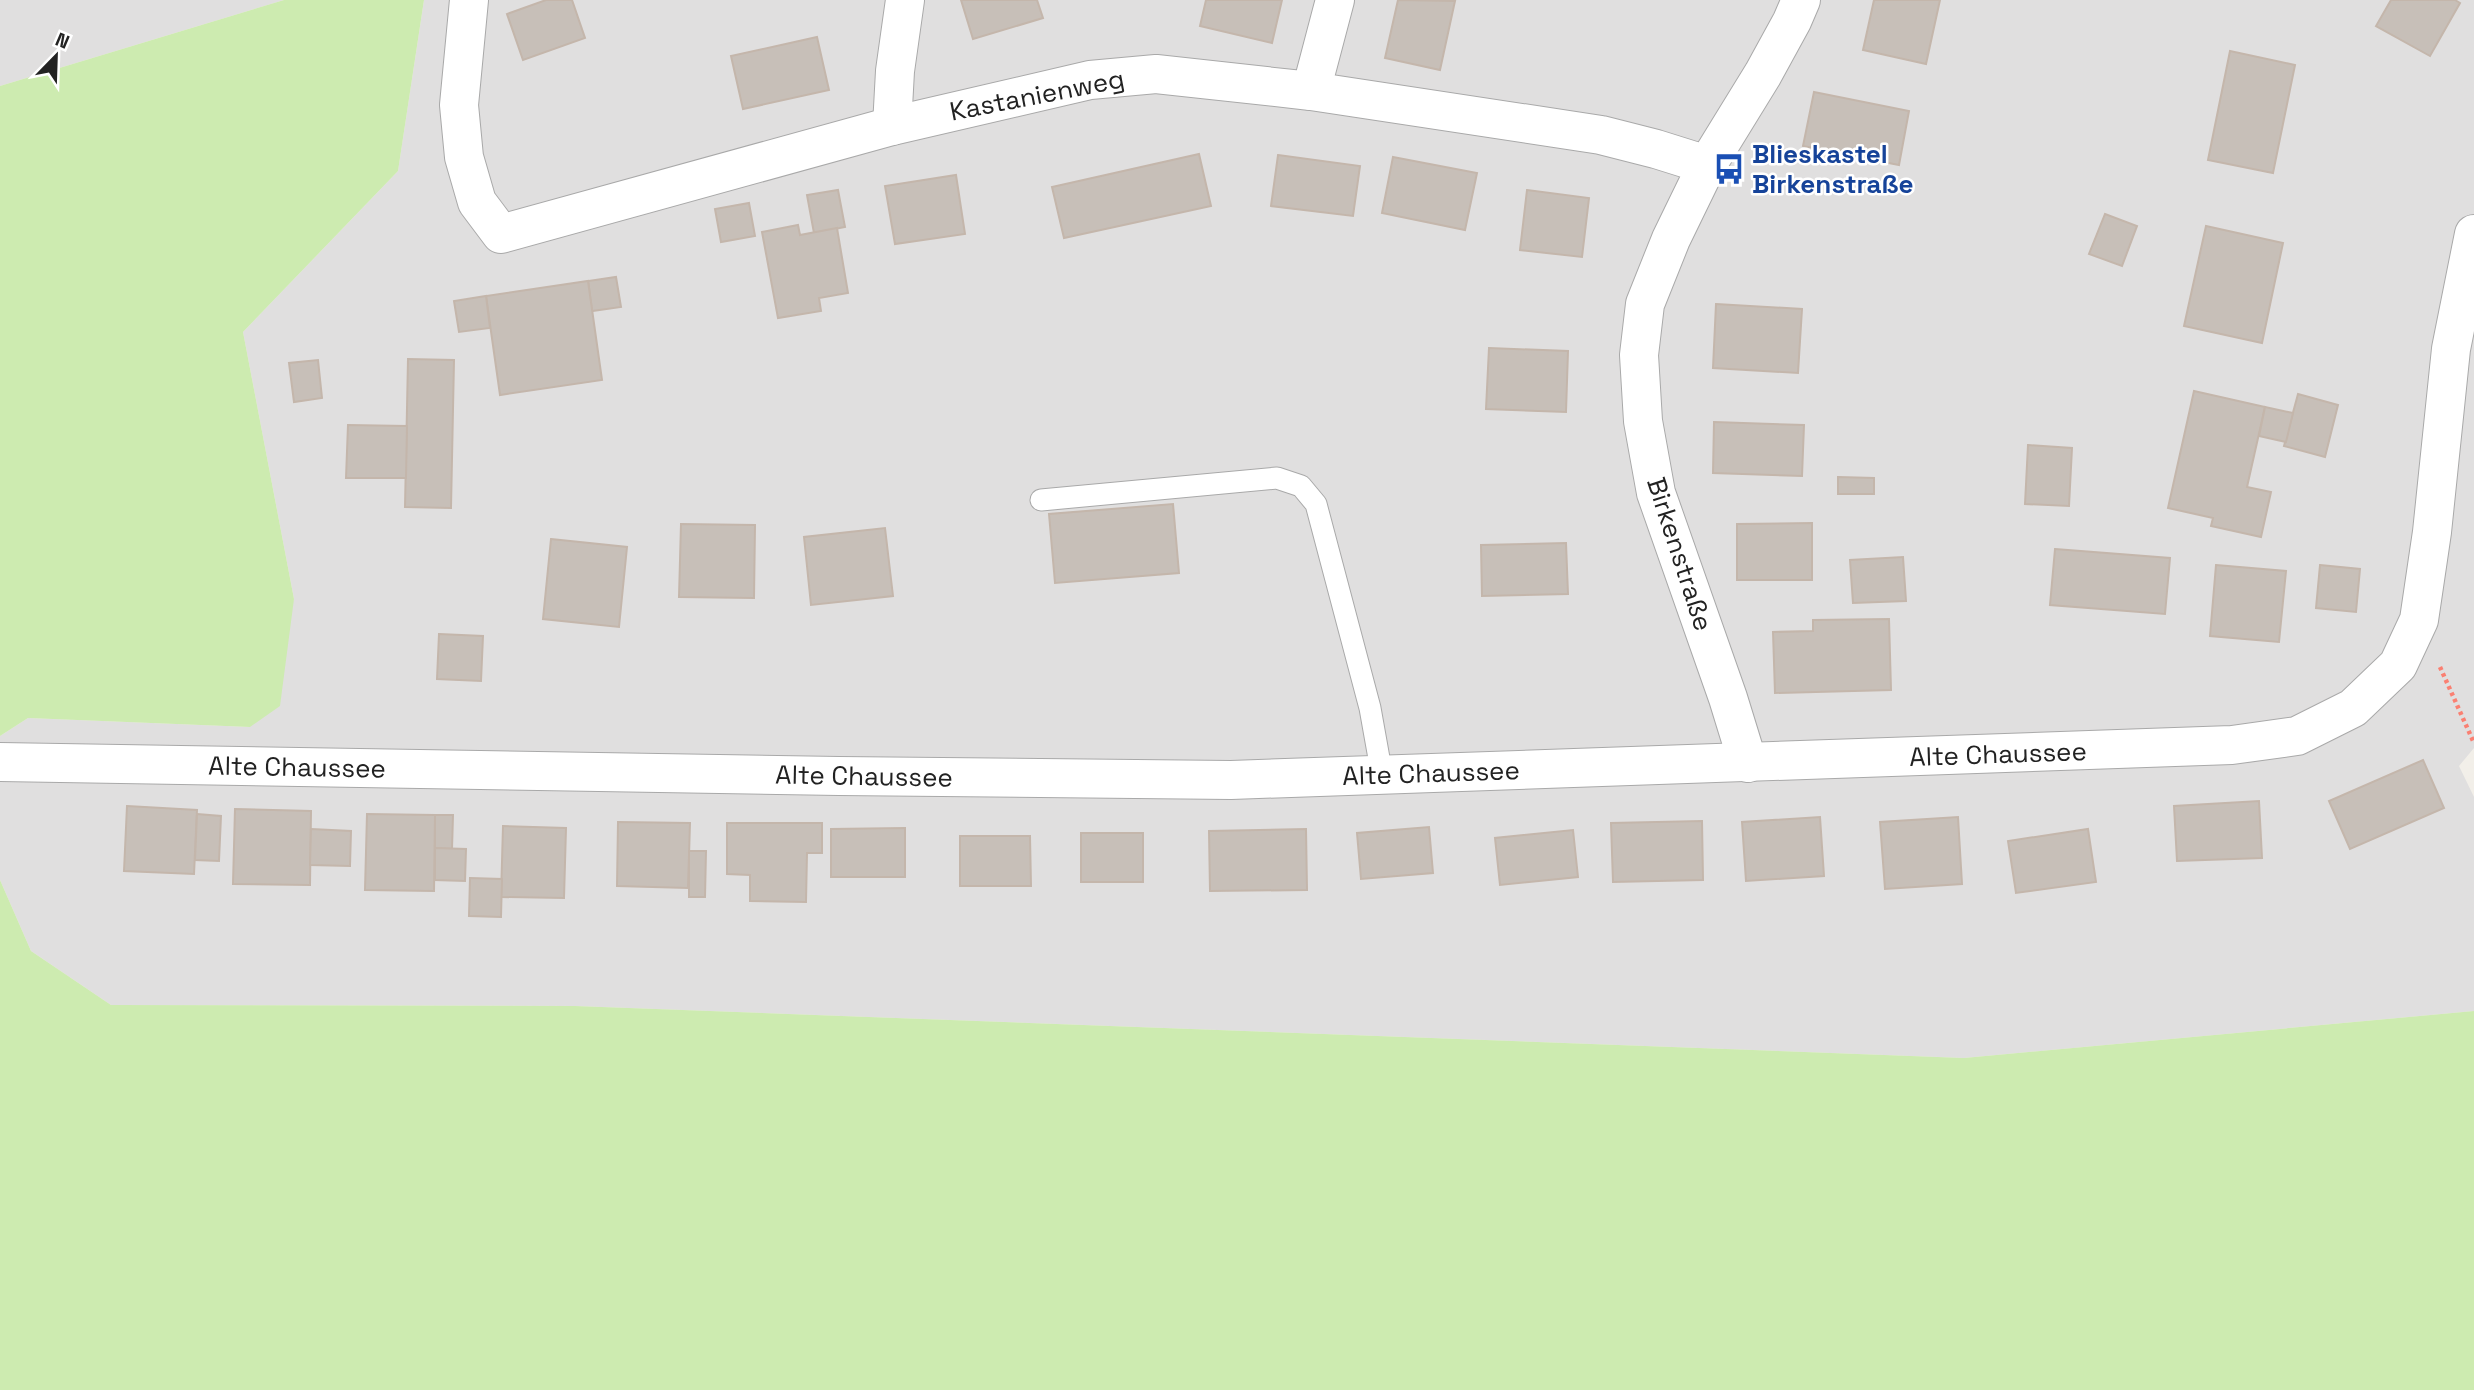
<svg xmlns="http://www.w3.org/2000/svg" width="2474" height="1390" font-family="'Space Grotesk',sans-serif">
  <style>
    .residential { fill: #e0dfdf }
    .grass { fill: #cdebb0 }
    .building { fill: #c7bfb8; stroke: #c4b6ab; stroke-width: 2 }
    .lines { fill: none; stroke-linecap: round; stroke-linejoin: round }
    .lane-casing { stroke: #a9a9a9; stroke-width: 23 }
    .street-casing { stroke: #a9a9a9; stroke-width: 40 }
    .path { stroke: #fa8072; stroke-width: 4.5; stroke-dasharray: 3.5 3.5; stroke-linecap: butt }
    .lane { stroke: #fff; stroke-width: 21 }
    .street { stroke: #fff; stroke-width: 38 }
    .labels { text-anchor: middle; stroke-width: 5; stroke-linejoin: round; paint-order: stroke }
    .street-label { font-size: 26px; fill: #222; stroke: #fff }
    .transit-label { font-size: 26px; font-weight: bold; fill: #164399; stroke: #fff; text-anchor: start }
  </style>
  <rect width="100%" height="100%" fill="#f2efe9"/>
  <!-- residential -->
  <g class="residential">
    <path d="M0,0h284l-284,86z"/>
    <path d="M424,0h2050v748l-15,18 15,31v214l-510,47 -1389,-52 -464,-1 -80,-54 -31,-71v-144l28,-18 222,9 44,-128 -51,-267 155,-161z"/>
  </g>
  <!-- grass -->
  <g class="grass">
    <path d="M284,0h140l-26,171 -155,161 51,267 -14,107 -30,21 -222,-9 -28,18v-650z"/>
    <path d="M0,880l31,71 80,54 464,1 1389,52 510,-47v379h-2474z"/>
  </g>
  <!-- building -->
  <g class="building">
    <path d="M546,0h26l13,38 -62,22 -16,-46z"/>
    <path d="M961,0h76l6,18 -70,21z"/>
    <path d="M1206,0h76l-10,43 -72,-17z"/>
    <path d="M1398,0l57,1 -15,69 -55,-12z"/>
    <path d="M1874,0h66l-14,64 -63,-14z"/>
    <path d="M2391,0h64l5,3 -30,53 -54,-30z"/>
    <path d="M817,37l12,53 -86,19 -12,-53z"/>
    <path d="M2230,51l65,14 -22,108 -65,-13z"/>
    <path d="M1814,92l95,19 -10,54 -96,-19z"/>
    <path d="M1199,154l12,52 -147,32 -12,-51z"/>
    <path d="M1278,155l82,11 -7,50 -82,-10z"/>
    <path d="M1393,157l84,16 -12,57 -83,-17z"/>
    <path d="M956,175l9,59 -70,10 -10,-58z"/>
    <path d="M838,190l7,37 -31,6 -7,-38z"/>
    <path d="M1527,190l62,8 -7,59 -62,-7z"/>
    <path d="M749,203l6,33 -34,6 -6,-33z"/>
    <path d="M2105,214l32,12 -15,40 -33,-12z"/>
    <path d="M798,225l2,10 37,-7 11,65 -29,5 2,13 -43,7 -16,-86z"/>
    <path d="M2206,226l77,17 -21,100 -78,-17z"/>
    <path d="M616,277l5,30 -29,4 -4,-30z"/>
    <path d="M588,281l14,99 -102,15 -14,-99z"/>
    <path d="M486,296l4,32 -31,4 -5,-31z"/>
    <path d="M1716,304l86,5 -4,64 -85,-5z"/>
    <path d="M1489,348l79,3 -2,61 -80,-3z"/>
    <path d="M408,359l46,1 -3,148 -46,-1z"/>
    <path d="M318,360l4,38 -28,4 -5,-39z"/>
    <path d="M2194,391l71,16 -18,80 24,5 -10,45 -50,-11 2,-8 -45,-10z"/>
    <path d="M2298,394l40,11 -13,52 -41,-11z"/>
    <path d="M2265,407l28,6 -7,29 -27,-6z"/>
    <path d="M1714,422l90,3 -2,51 -89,-3z"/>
    <path d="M348,425l59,1 -1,52h-60z"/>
    <path d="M2028,445l44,3 -3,58 -44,-2z"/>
    <path d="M1838,477l36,1v16h-36z"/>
    <path d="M1173,504l6,69 -124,10 -6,-69z"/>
    <path d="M1812,523v57h-75v-56z"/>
    <path d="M681,524l74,1 -1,73 -75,-1z"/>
    <path d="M885,528l8,68 -82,9 -7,-68z"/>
    <path d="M551,539l76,8 -8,80 -76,-8z"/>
    <path d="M1566,543l2,51 -86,2 -1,-51z"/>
    <path d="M2055,549l115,9 -5,56 -115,-9z"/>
    <path d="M1903,557l3,44 -53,2 -3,-43z"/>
    <path d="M2216,565l70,6 -7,71 -69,-6z"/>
    <path d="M2320,565l40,4 -4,43 -40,-4z"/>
    <path d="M1889,619l2,71 -116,3 -2,-61 40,-1v-11z"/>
    <path d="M439,634l44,2 -2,45 -44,-2z"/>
    <path d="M2423,760l21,48 -94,41 -21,-48z"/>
    <path d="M2259,801l3,57 -85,3 -3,-55z"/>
    <path d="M127,806l70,4 -3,64 -70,-3z"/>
    <path d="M235,809l76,2 -1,74 -77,-1z"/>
    <path d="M197,814l24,2 -2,45 -24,-1z"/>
    <path d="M367,814l68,1 -1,76 -69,-1z"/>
    <path d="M435,815h18l-1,34 -17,-1z"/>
    <path d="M1820,817l4,59 -78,5 -4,-59z"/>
    <path d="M1958,817l4,67 -77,5 -5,-67z"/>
    <path d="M1702,821l1,59 -90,2 -2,-59z"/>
    <path d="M618,822l72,1 -2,65 -71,-2z"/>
    <path d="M727,823h95v30h-15l-1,49 -56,-1v-26l-23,-1z"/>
    <path d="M503,826l63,2 -2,70 -63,-1z"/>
    <path d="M1429,827l4,46 -72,6 -4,-46z"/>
    <path d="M905,828v49h-74v-48z"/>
    <path d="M311,829l40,2 -1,35 -40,-1z"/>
    <path d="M1306,829l1,61 -97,1 -1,-60z"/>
    <path d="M2088,829l8,53 -80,11 -8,-52z"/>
    <path d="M1573,830l5,47 -78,8 -5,-47z"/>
    <rect x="1081" y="833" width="62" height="49"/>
    <path d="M960,836h70l1,50h-71z"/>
    <path d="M435,848l31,1 -1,32 -30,-1z"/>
    <path d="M689,851h17l-1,46h-16z"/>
    <path d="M470,878l32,1 -1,38 -32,-1z"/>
  </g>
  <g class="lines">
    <defs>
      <path id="lane" d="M1041,500l236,-22 24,8 15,18 54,204 12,67"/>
      <g id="street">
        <path d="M469,0l-10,105 5,52 13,45 24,32 391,-108 198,-46 66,-6 155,17 290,44 55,14 51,16"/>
        <path d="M1311,91l24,-91"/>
        <path d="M892,126l3,-55 10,-71"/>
        <path d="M0,762l839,14 392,4 1001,-35 65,-9 56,-28 45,-43 21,-45 13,-88 19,-183 23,-115"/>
        <path d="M1748,763l-20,-65 -72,-205 -13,-72 -4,-66 6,-51 26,-65 36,-74 56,-91 29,-53 9,-21"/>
      </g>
    </defs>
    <!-- lane casing -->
    <use href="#lane" class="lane-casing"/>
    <!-- street casing -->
    <use href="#street" class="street-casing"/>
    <!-- path -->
    <path class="path" d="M2440,667l34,76"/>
    <!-- lane -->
    <use href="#lane" class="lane"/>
    <!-- street -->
    <use href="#street" class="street"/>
  </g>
  <!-- icons -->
  <defs>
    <symbol id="bus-bare" viewBox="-9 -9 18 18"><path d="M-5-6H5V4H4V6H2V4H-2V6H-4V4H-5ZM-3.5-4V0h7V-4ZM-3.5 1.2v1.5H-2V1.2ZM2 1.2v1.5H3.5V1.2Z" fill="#1a4fb4" stroke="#fff" stroke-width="2.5" paint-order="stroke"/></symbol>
  </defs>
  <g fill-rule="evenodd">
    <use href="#bus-bare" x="1707" y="147" width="44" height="44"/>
  </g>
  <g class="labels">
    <!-- street labels -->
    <g class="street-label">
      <text transform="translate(1037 95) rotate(-11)" y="9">Kastanienweg</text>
      <text transform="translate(1680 554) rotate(72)" y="9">Birkenstraße</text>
      <text transform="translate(1998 754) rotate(-2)" y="9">Alte Chaussee</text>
      <text transform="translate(297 767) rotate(1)" y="9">Alte Chaussee</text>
      <text transform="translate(1431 773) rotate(-2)" y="9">Alte Chaussee</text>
      <text transform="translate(864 776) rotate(1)" y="9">Alte Chaussee</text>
    </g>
    <!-- transit labels -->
    <g class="transit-label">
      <text x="1752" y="163">Blieskastel<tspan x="1752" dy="30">Birkenstraße</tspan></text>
    </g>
  </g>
  <!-- north arrow -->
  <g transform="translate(56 56) rotate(23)" stroke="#ffffff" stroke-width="5" paint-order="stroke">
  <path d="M0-5L12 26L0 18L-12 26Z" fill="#222222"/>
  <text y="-10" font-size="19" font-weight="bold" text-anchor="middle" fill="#222222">N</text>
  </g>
</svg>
